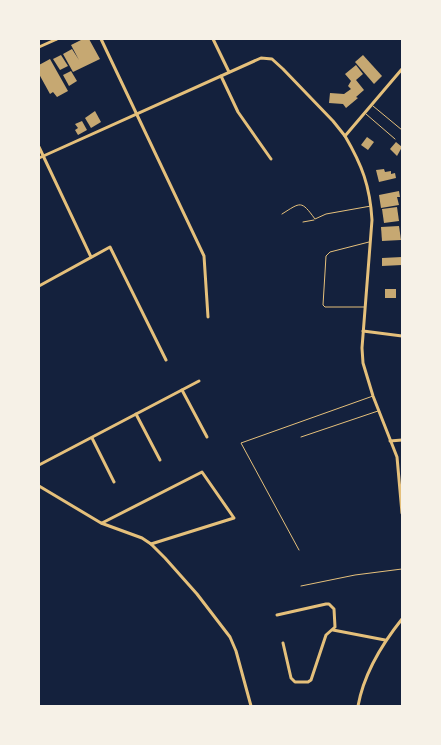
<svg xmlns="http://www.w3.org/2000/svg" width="441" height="745" font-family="Jost,sans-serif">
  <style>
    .building { fill: #c6a872 }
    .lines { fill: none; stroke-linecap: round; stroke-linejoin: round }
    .service { stroke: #e5c07b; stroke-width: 1 }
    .minor { stroke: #e5c07b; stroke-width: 3 }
  </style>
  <rect width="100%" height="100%" fill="#14213d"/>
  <!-- building -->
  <g class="building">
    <path d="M83,39h6l11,20 -27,13 -10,-18 9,-5 7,11 -8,-15z"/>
    <path d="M61,55l7,11 -8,4 -7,-11z"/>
    <path d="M363,55l19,21 -8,8 -19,-22z"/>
    <path d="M50,59l18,32 -11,6 -4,-5 -3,2 -11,-20v-9z"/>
    <path d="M356,65l7,9 -7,6 8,10 -8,7 2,1 -12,10 -3,-4 -14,-1 1,-10 14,1 7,-5 -3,-3 3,-5 -6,-7z"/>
    <path d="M71,71l6,10 -8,5 -6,-11z"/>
    <path d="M95,111l6,11 -10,6 -6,-10z"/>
    <path d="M82,121l5,9 -9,5 -3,-5 3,-2 -3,-4z"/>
    <path d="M367,137l7,5 -6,8 -7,-5z"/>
    <path d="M396,142l6,5 -5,9 -7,-7z"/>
    <path d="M384,169l1,3 6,-1v3l4,-1 1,5 -17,4 -3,-12z"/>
    <path d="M399,191l1,6h-3l2,8 -18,3 -2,-13z"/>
    <path d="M397,207l2,14 -15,2 -2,-14z"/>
    <path d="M399,226l2,14 -19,1 -1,-14z"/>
    <path d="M402,257v8l-20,1v-8z"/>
    <rect x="385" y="289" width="11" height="9"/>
  </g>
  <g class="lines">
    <!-- service -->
    <g class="service">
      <path d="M373,106l29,24"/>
      <path d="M366,114l29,25"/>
      <path d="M282,214c19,-12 19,-14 33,5l11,-5 45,-8"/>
      <path d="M303,222l11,-2"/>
      <path d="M364,307h-39l-2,-2 3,-49 4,-4 39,-10"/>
      <path d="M301,437l77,-26"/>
      <path d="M299,550l-58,-107 132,-47"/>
      <path d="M301,586l54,-11 47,-6"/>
    </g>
    <!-- minor -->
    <g class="minor">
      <path d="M101,39l103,217 4,61"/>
      <path d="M213,39l16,33"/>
      <path d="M39,47l18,-8"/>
      <path d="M402,69l-57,67c17,29 25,50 27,84l-10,128 1,15 10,33 24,61 5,56"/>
      <path d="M221,76l17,36 33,47"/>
      <path d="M39,147l52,110"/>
      <path d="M39,158l222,-100 11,1 11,10 50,52 12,15"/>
      <path d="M39,286l71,-39 56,113"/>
      <path d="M363,331l39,5"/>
      <path d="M182,390l25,47"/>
      <path d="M136,414l24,46"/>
      <path d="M92,438l22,44"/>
      <path d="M390,441l12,-1"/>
      <path d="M39,465l160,-84"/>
      <path d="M39,486l62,37 41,15 9,6 14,14 32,36 33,43 6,14 15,55"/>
      <path d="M102,523l100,-51 32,46 -83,26"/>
      <path d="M277,615l49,-11h3l5,5 1,18 -9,8 -15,45 -3,2h-13l-4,-4 -8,-35"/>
      <path d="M333,630l52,10"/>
      <path d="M358,706c6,-33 24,-62 44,-87"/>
    </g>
  </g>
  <!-- border -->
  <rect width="441" height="745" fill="none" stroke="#f6f1e7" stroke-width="80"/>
</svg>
